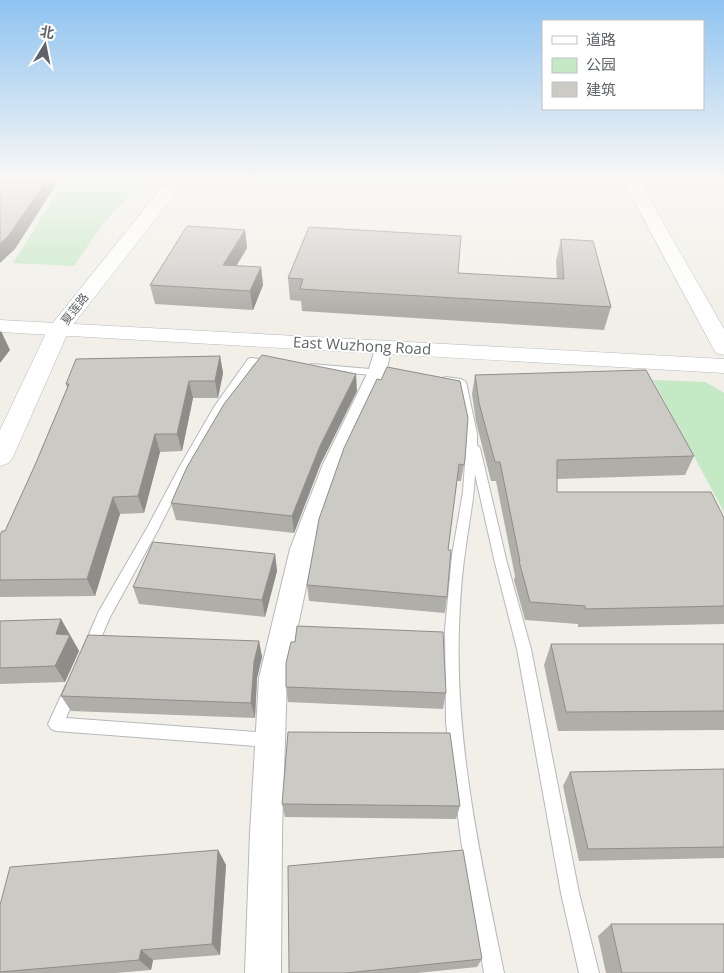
<svg xmlns="http://www.w3.org/2000/svg" width="724" height="973" font-family="'Open Sans','Noto Sans SC',sans-serif">
  <style>
    .green { fill: #c5e8c5 }
    .lines { fill: none; stroke-linecap: round; stroke-linejoin: round }
    .service-casing { stroke: #b5b8bc; stroke-width: 2 }
    .minor-casing { stroke: #b5b8bc; stroke-width: 2 }
    .tertiary-casing { stroke: #b5b8bc; stroke-width: 1 }
    .secondary-casing { stroke: #b6babf; stroke-width: 1 }
    .service { fill: #fff; fill-rule: evenodd }
    .minor { fill: #fff; fill-rule: evenodd }
    .tertiary { fill: #fff; fill-rule: evenodd }
    .secondary { fill: #fff; fill-rule: evenodd }
    .wall { fill: #afaea9 }
    .shaded-wall { fill: #8f8d8a }
    .building { fill: #cccac5; stroke: #8f8d8a }
    .labels { text-anchor: middle; stroke-width: 4; stroke-linejoin: round; paint-order: stroke }
    .far-street-label { font-size: 12px; fill: #5f6368; stroke: #fff }
    .street-label { font-size: 15px; fill: #5f6368; stroke: #fff }
  </style>
  <rect width="100%" height="100%" fill="#f1efe8"/>
  <!-- green -->
  <g class="green">
    <path d="M67,177h80l-45,48 -28,41 -61,-3z"/>
    <path d="M653,380l52,2 19,11v119z"/>
  </g>
  <g class="lines">
    <defs>
      <g id="service">
        <path d="M251,358l19,2 5,3 -5,3 -16,-2 -30,44 -34,58 -32,64 -48,87 -15,35 -5,2 -5,-2 -2,-4 16,-37 48,-83 33,-62 34,-59 34,-48z"/>
        <path d="M311,364l71,6 5,3 -5,3 -74,-7 -2,-2z"/>
        <path d="M446,377l15,2 5,3 11,52v11l3,3 27,115 24,86 48,244 20,80h-20l-18,-80 -44,-244 -22,-86 -20,-89c-1,27 -7,53 -10,79 -4,25 -5,51 -6,75 -4,117 22,232 45,345h-20l-23,-133 -15,-117 -1,-94 7,-74 11,-63 4,-58 -10,-50 -14,-2v-4z"/>
        <path d="M71,683l5,2 2,5 -12,28 204,15 5,2 3,5 -3,5 -5,2 -214,-16 -5,-2 -3,-5 18,-39z"/>
      </g>
      <path id="minor" d="M383,342l6,1 3,4 -6,25 -43,92 -29,85 -27,129 -5,155 -1,140h-36l5,-140 9,-155 31,-129 33,-85 45,-92 9,-29z"/>
      <g id="tertiary">
        <path d="M170,177h16l-22,31 -95,122 -56,127 -4,6 -9,3v-36l48,-101z"/>
        <path d="M621,177h16l87,152v26l-8,-2 -3,-5z"/>
      </g>
      <path id="secondary" d="M0,320l724,39v14l-724,-41z"/>
    </defs>
    <!-- service casing -->
    <use href="#service" class="service-casing"/>
    <!-- minor casing -->
    <use href="#minor" class="minor-casing"/>
    <!-- tertiary casing -->
    <use href="#tertiary" class="tertiary-casing"/>
    <!-- secondary casing -->
    <use href="#secondary" class="secondary-casing"/>
    <!-- service -->
    <use href="#service" class="service"/>
    <!-- minor -->
    <use href="#minor" class="minor"/>
    <!-- tertiary -->
    <use href="#tertiary" class="tertiary"/>
    <!-- secondary -->
    <use href="#secondary" class="secondary"/>
  </g>
  <!-- wall -->
  <g class="wall">
    <path d="M245,230l2,18 -11,18 25,1 2,18 -10,25 -98,-6 -5,-19z"/>
    <path d="M561,239l50,68 -7,23 -302,-19 -1,-10 -11,-1 -2,-22 170,-5 99,6 -1,-18z"/>
    <path d="M220,356l3,17 -5,25h-25l-11,53 -22,1 -16,61 -24,1 -25,82 -95,1v-62l5,-4 30,-66 32,-77 -1,-4z"/>
    <path d="M475,375l219,81 -9,19 -128,4v13l167,26v106l-146,3v-3l-53,-4 -11,-40 1,-4 -19,-95h-5l-15,-59 -4,-28z"/>
    <path d="M357,391l-36,72 -27,70 -118,-13 -5,-17z"/>
    <path d="M465,459l-4,22h-4l-9,69 -1,47 -2,16 -136,-12 -2,-16z"/>
    <path d="M275,554l2,17 -12,46 -126,-13 -6,-17z"/>
    <path d="M61,619l18,32 -14,31 -65,2v-63z"/>
    <path d="M259,641l3,16 -5,21 -2,40 -184,-7 -10,-15z"/>
    <path d="M551,644h173v86l-166,1 -14,-66z"/>
    <path d="M286,687l160,6 -3,16 -155,-7z"/>
    <path d="M724,769v89l-145,3 -16,-75 7,-14z"/>
    <path d="M282,804l178,2 -4,13 -171,-2z"/>
    <path d="M218,850l8,15 -6,90 -67,5 -2,10 -35,3h-116v-68z"/>
    <path d="M611,924l113,49h-118l-8,-37z"/>
    <path d="M482,959l-5,8 -60,6h-128z"/>
  </g>
  <!-- shaded-wall -->
  <g class="shaded-wall">
    <path d="M49,177h12l-46,72 -15,14v-19z"/>
    <path d="M245,230l2,18 -21,35 -3,-18z"/>
    <path d="M261,267l2,18 -10,25 -3,-19z"/>
    <path d="M1,331l9,19 -10,13v-31z"/>
    <path d="M220,356l3,17 -5,25 -3,-17z"/>
    <path d="M356,374l1,17 -36,72 -27,70 -2,-17 28,-70z"/>
    <path d="M189,381l4,17 -11,53 -5,-17z"/>
    <path d="M155,434l5,18 -16,61 -6,-17z"/>
    <path d="M113,497l7,17 -25,82 -8,-17z"/>
    <path d="M275,554l2,17 -12,46 -3,-17z"/>
    <path d="M61,619l18,32 -14,31 -10,-16 1,-32z"/>
    <path d="M259,641l3,16 -5,21 -2,40 -4,-15 3,-41z"/>
    <path d="M218,850l8,15 -6,90 -8,-11z"/>
    <path d="M141,950l12,10 -2,10 -12,-10z"/>
  </g>
  <!-- building -->
  <g class="building">
    <path d="M0,177h49l-40,58 -9,9z"/>
    <path d="M187,226l58,4 -22,35 38,2 -11,24 -100,-6z"/>
    <path d="M309,227l152,9 -3,37 106,6 -3,-40 32,2 18,66 -311,-18 3,-10 -15,-1z"/>
    <path d="M262,355l94,19 -36,72 -28,70 -121,-13 16,-36 37,-63z"/>
    <path d="M220,356l-5,25h-26l-12,53h-22l-17,62 -25,1 -26,82 -87,1v-45l2,-4h3l30,-66 34,-81h-3l10,-25z"/>
    <path d="M387,367l73,14 8,37 -3,41 -1,6 -5,-1 -11,86h3l-4,47 -140,-12 12,-66 25,-71 33,-69 4,1z"/>
    <path d="M646,370l48,86 -137,4v32h154l13,26v88l-139,3v-3l-55,-4 -11,-41h1l-20,-99h-5l-16,-59 -4,-28z"/>
    <path d="M153,542l122,12 -13,46 -129,-13z"/>
    <path d="M61,619l-5,15 14,1 -15,31 -55,2v-47z"/>
    <path d="M297,626l146,6 3,61 -160,-6v-24l5,-21h4z"/>
    <path d="M88,635l171,6 -5,21 -3,41 -190,-7z"/>
    <path d="M551,644h173v67l-158,1z"/>
    <path d="M288,732l162,1 10,73 -178,-2z"/>
    <path d="M724,769v78l-136,2 -18,-77z"/>
    <path d="M218,850l-6,94 -71,6 -2,10 -139,12v-67l10,-38z"/>
    <path d="M463,850l19,109 -136,14h-57l-1,-107z"/>
    <path d="M611,924h113v49h-102z"/>
  </g>
  <!-- sky -->
  <linearGradient id="sky" x2="0" y2="1"><stop stop-color="#8fc3f1"/><stop offset="0.57" stop-color="#f9f8f5"/><stop offset="1" stop-color="#f9f8f5" stop-opacity="0"/></linearGradient>
  <rect width="724" height="313" fill="url(#sky)"/>
  <g class="labels">
    <!-- far-street labels -->
    <g class="far-street-label">
      <text transform="translate(75 309) rotate(-52)" y="4">夏莲路</text>
    </g>
    <!-- street labels -->
    <g class="street-label">
      <text transform="translate(362 346) rotate(3)" y="5">East Wuzhong Road</text>
    </g>
  </g>
  <!-- legend -->
  <rect x="542" y="20" width="162" height="90" fill="#ffffff" stroke="#bfc1c3"/>
  <rect x="552" y="36" width="25" height="8" fill="#ffffff" stroke="#bfc1c3"/>
  <text x="586" y="45" font-size="15" fill="#5f6368">道路</text>
  <rect x="552" y="58" width="25" height="15" fill="#c5e8c5" stroke="#bfc1c3"/>
  <text x="586" y="70" font-size="15" fill="#5f6368">公园</text>
  <rect x="552" y="82" width="25" height="15" fill="#cccac5" stroke="#bfc1c3"/>
  <text x="586" y="95" font-size="15" fill="#5f6368">建筑</text>
  <!-- north arrow -->
  <g transform="translate(45 45) rotate(10)" stroke="#ffffff" stroke-width="4" paint-order="stroke">
  <path d="M0-4L9 19L0 12L-9 19Z" fill="#5f6368"/>
  <text y="-8" font-size="14" font-weight="bold" text-anchor="middle" fill="#5f6368">北</text>
  </g>
</svg>
